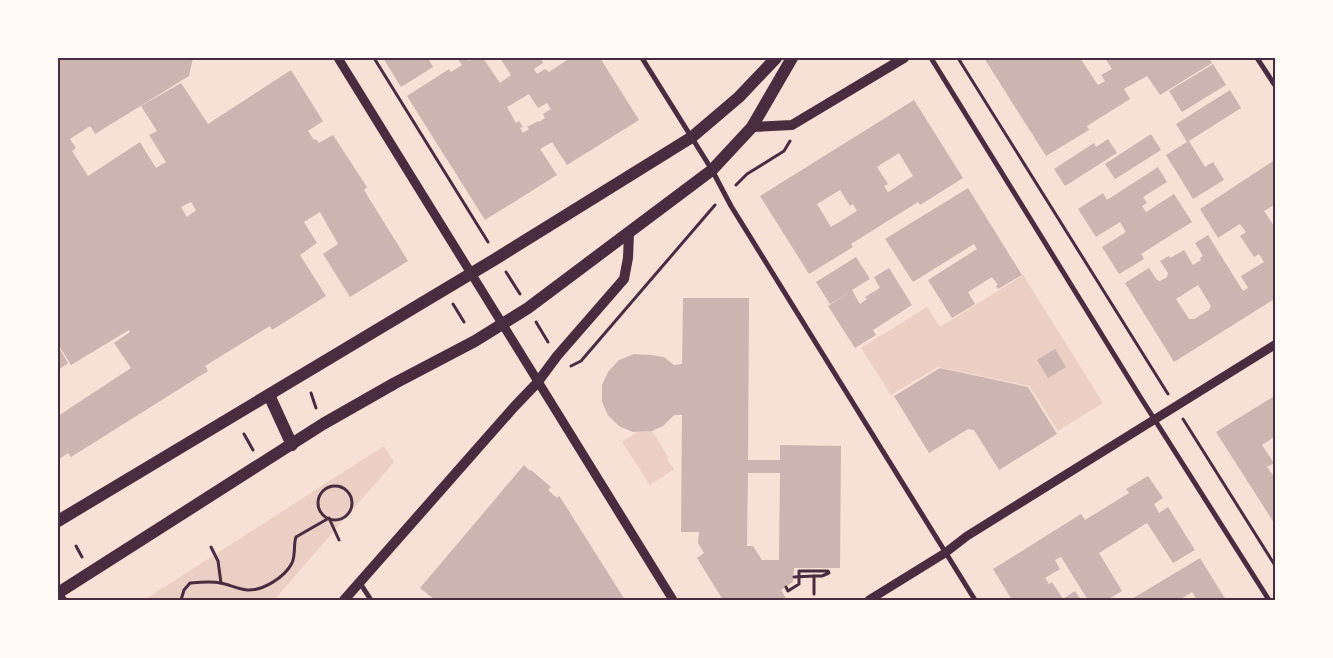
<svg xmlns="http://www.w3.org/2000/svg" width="1333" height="658" font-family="'IBM Plex Sans',sans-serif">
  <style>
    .green { fill: #ebcfc5 }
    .building { fill: #ccb4b1; fill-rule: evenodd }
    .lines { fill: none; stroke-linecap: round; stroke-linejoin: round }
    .path { stroke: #4a2c40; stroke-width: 3 }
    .minor { stroke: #4a2c40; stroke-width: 5 }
    .tertiary { stroke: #4a2c40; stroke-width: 9 }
    .secondary { stroke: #4a2c40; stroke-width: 10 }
    .primary { stroke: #4a2c40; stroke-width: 12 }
    .neatline { fill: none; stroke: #4a2c40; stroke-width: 2 }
  </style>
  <rect width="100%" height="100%" fill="#f7e1d7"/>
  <!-- green -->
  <g class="green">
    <path d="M1023,275l80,128 -45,28 -29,-45 -91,-19 -47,28 -30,-47 66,-41 13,20z"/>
    <path d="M652,431l17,27 -2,1 7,10 -24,16 -28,-43 15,-10z"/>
    <path d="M384,446l10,16 -120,138h-130z"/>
  </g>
  <!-- building -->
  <g class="building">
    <path d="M58,58h135l-4,18 -94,58 -5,-8 -20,13 6,9 -4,3 16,25 52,-34 16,26 10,-6 -17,-27 8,-4 -16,-25 40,-23 27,41 83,-54 32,51 -15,10 6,9 2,-1 3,4 14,-8 34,52 -3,3 44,71 -58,36 -27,-43 15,-10 -18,-32 -16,10 13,21 -17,12 26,41 -54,34 -2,-4 -65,40 3,5 -137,86 -3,-4 -10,7v-44l73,-48 -17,-25 16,-11 -1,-2 -58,35 -13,-21zM191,202l5,8 -9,7 -6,-10z"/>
    <path d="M383,58h45l5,9 -32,20z"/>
    <path d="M457,58h10l2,3 5,-3h9l17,25 11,-8 -11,-17h41l2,5 -9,6 3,5 8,-5 4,3 21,-14h30l39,62 -72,45 -15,-23 -12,7 17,26 -72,45 -78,-124 42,-27 2,3 11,-7zM529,94l9,14 9,-5 4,6 -8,5 2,4 -6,4 -1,-1 -11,6 2,2 -6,4 -3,-5 3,-1 -4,-6 -3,2 -9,-16z"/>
    <path d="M984,58h96l18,27 7,-4 -4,-6 11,-6 -7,-11h104l3,5 -52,32 -13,-19 -23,13 6,10 -43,27 2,4 -43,26z"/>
    <path d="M1213,64l13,21 -44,27 -13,-21z"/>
    <path d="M1230,90l11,18 -52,33 16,26 8,-5 11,18 -31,19 -27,-44 21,-13 -11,-18z"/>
    <path d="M914,100l49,78 -43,27 -2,-3 -67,42 2,3 -44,27 -49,-78zM899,153l14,23 -25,16 -4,-6 4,-2 -11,-17zM840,190l10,16 3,-2 4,7 -26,16 -14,-23z"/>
    <path d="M1151,134l10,16 -46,29 -10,-15z"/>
    <path d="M1108,139l9,14 -52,33 -11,-17 40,-26 2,4z"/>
    <path d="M1276,159v45l-12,7 12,18v69l-102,64 -49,-79 24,-15 8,12 3,1 7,-4 1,-4 -8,-12 9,-5 1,2 14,-8 9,15 8,-5 -1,-2 3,-2 -8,-13 13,-8 35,56 5,-3 -7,-12 23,-14 -5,-8 -5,3 -14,-21 6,-4 -6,-8 -22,14 -18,-29zM1198,285l13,21 -2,4 -15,9h-5l-13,-20z"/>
    <path d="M1158,167l9,15 -24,15 4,6 -5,3 4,6 28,-18 18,28 -51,32 3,5 -25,15 -17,-27 24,-15 -6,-10 -24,15 -18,-28 25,-16 4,7z"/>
    <path d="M968,188l54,87 -24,14 -2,-3 2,-1 -6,-8 -24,15 7,12 -23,14 -24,-38 49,-31 -3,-5 -61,38 -28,-43z"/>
    <path d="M856,257l14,22 -18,11 8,14 7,-5 -2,-2 15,-9 -6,-11 15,-9 23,37 -39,25 3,5 -21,13 -27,-42 22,-14 -20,12 -14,-22z"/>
    <path d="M683,298h66l-1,162h32v-15l61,1 -1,122h-46l-1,14 -12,8 6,10h-64l-26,-42 7,-5 -6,-10 1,-11h-18l1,-117h-8l-11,11 -11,5 -19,1 -14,-6 -11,-11 -6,-13v-17l6,-13 11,-12 15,-6 17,1 13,2 10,8 8,-1zM748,473h32l-1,87h-17l-9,-14h-6z"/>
    <path d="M58,346l10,17 -10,7z"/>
    <path d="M1055,349l11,18 -18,11 -11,-18z"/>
    <path d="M940,368l88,19 29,47 -58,36 -25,-40 -6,-1 -39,24 -35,-57z"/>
    <path d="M1276,395v41l-14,9 12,18 -7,4 9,12v47l-60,-94z"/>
    <path d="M524,465l6,6 1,-1 20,17 -3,3 9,8 2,-2 1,1 65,103h-190l-15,-12z"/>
    <path d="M1148,476l15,22 -9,6 5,9 9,-6 27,43 -22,13 -26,-40 -48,30 23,38 -15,9h-19l-27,-43 -6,3 5,9 -15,9 4,6 3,-2 11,17 12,-8 6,9h-69l-19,-31 88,-55 4,6 44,-27 -3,-4z"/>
    <path d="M1200,558l26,42h-29l-5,-8 -13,8h-49z"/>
  </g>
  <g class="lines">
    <!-- path -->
    <g class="path">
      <path d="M374,58l114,184"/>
      <path d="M958,58l210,336"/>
      <path d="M736,185l11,-11 37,-23 6,-10"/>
      <path d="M506,272l14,22"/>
      <path d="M453,304l11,18"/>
      <path d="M536,322l12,20"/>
      <path d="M571,366l10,-5 134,-156"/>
      <path d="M311,393l5,15"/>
      <path d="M1183,419l93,148"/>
      <path d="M244,434l9,16"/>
      <circle cx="335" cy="503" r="17"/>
      <path d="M76,546l6,11"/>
      <path d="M211,547l7,14 3,22"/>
      <path d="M794,577l20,-1"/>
      <path d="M786,587l2,4 11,-7v-13h29l1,2 -7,3h-8v18"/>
      <path d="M181,600l3,-10 6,-7c11,-1 21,-2 31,0 9,2 17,6 26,7 16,1 38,-13 45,-27 4,-9 1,-17 4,-26l33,-19 10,22"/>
    </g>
    <!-- minor -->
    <g class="minor">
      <path d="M642,58l70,112 19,36 244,394"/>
      <path d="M931,58l208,337 130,205"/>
      <path d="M1257,58l19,29"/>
      <path d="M360,583l11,17"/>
      <path d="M59,592l6,8"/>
    </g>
    <!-- tertiary -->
    <g class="tertiary">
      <path d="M338,58l335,542"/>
      <path d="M869,600l76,-47 22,-17 309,-192"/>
    </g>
    <!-- secondary -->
    <g class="secondary">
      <path d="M752,127l40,-2 112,-67"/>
      <path d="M344,600l170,-193 23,-24 20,-27 67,-77 4,-21 1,-25"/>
    </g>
    <!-- primary -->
    <g class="primary">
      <path d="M269,395l23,50"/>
      <path d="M58,521l439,-263 195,-121 47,-40 37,-39"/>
      <path d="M58,593l265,-169 72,-41 80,-42 53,-33 184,-138 40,-43 40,-69"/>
    </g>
  </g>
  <!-- border -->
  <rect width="1333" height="658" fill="none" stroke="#fffaf5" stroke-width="118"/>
  <rect x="59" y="59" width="1215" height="540" class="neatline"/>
</svg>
